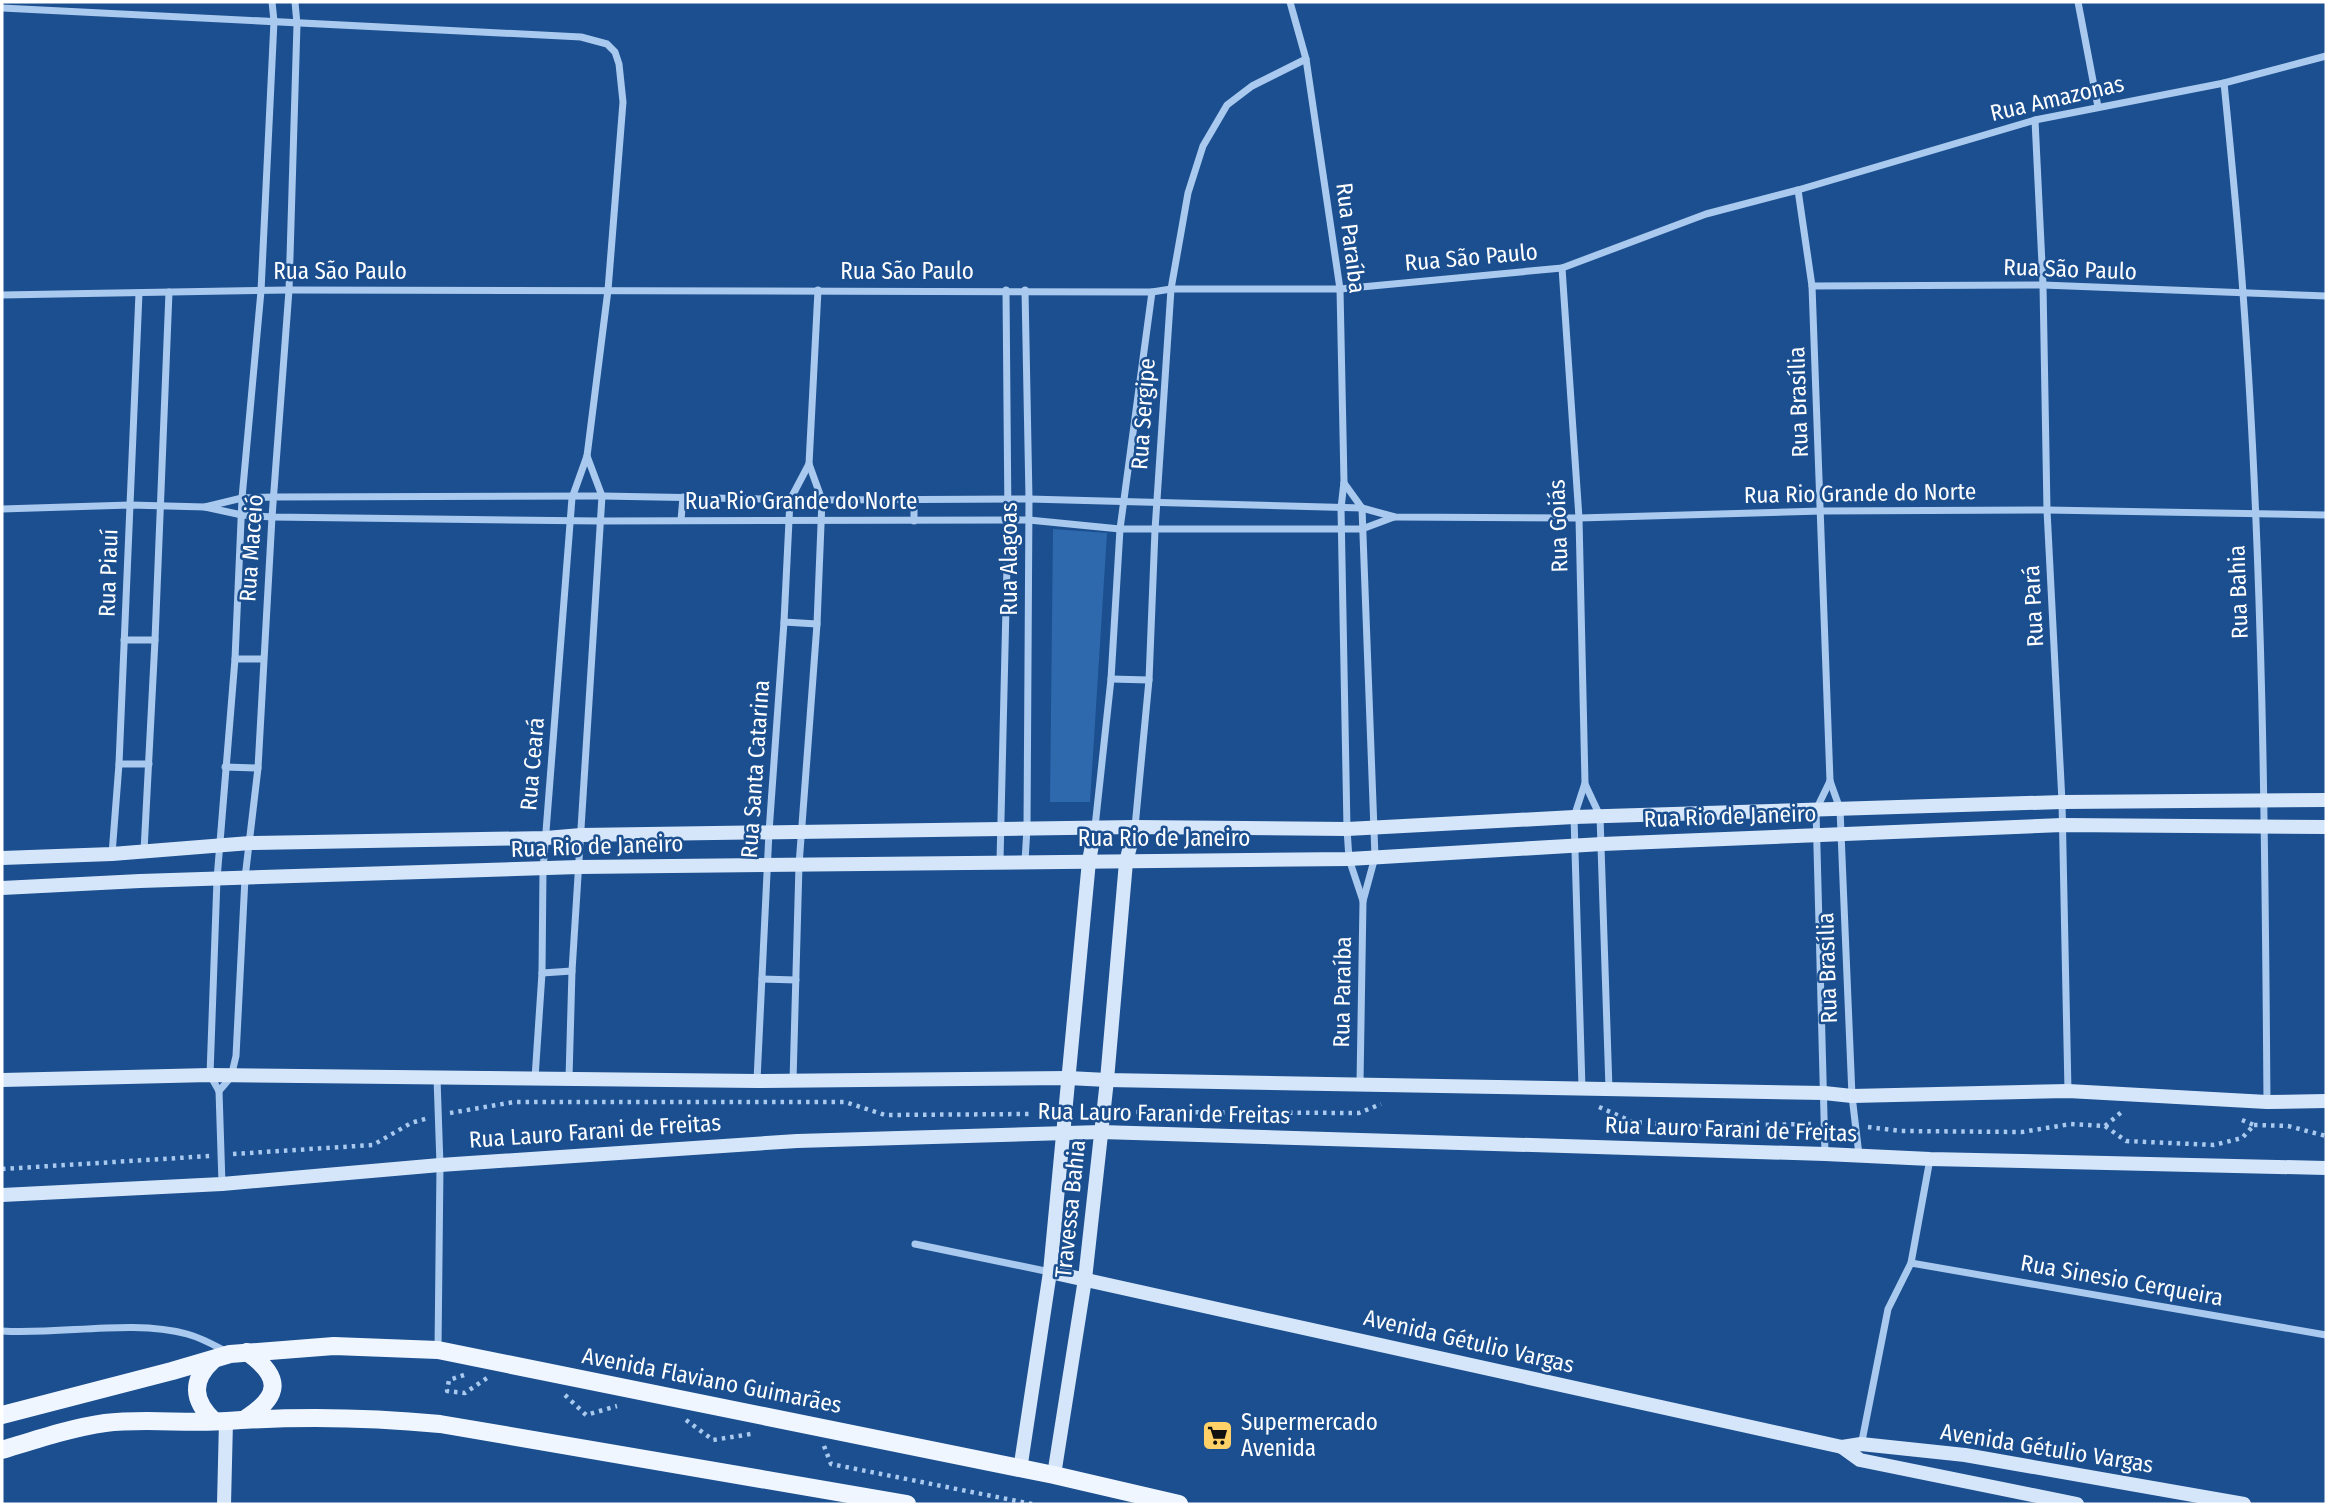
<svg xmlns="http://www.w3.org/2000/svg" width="2328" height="1506" font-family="'Fira Sans Condensed',sans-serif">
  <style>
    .green { fill: #2e69ad }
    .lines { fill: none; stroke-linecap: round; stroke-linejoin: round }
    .path { stroke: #a9c9ee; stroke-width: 4.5; stroke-dasharray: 3.5 5; stroke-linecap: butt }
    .street { stroke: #a9c9ee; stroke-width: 7 }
    .secondary { stroke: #d6e6fa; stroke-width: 14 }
    .primary { stroke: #f0f6ff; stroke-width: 18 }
    .labels { text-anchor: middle; stroke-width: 5; stroke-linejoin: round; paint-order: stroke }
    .street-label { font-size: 23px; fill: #fff; stroke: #1b4f8f }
    .poi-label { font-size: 23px; fill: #fff; stroke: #1b4f8f; text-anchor: start }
  </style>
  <rect width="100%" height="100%" fill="#1b4f8f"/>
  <!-- green -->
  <path class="green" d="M1053,529l54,4 -17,269h-40z"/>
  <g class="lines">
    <!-- path -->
    <g class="path">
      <path d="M1599,1107l34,15 62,4 116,-2"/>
      <path d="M1119,1112l240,1 22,-9"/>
      <path d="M450,1113l64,-11h331l40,13 144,-1"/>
      <path d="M2254,1125l34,1 38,10"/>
      <path d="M2105,1126l19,-16"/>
      <path d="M1868,1127l33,4 121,1 49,-8 34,2 21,15 88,4 28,-7 12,-13 -12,-5"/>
      <path d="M233,1154l140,-9 38,-22 17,-5"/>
      <path d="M2,1169l208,-13"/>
      <path d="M464,1375l-15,5 -2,11 18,2 22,-15"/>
      <path d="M565,1395l21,20 31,-9"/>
      <path d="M686,1420l27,20 38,-6"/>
      <path d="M824,1446l7,18 201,40"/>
    </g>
    <!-- street -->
    <g class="street">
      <path d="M1290,2l16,57 34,230 4,193 -3,26 6,321 2,30 14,42"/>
      <path d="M2078,2l20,105"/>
      <path d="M2,8l579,29 26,7 8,8 4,12 4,38 -15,188 -21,166 -15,42 -29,372 -1,103 -7,105"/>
      <path d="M2224,83c7,70 14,140 19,210 20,269 22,540 24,809"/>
      <path d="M2035,120l8,165 4,225 15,292 6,289"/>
      <path d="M1798,190l14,96 18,495 10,28 12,287 7,59"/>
      <path d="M1562,268l17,250 6,265 -11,34 8,271"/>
      <path d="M1812,286l231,-1 283,11"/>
      <path d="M2,295l287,-5 863,2 19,-3h169l222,-21 144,-54 92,-24 237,-70 189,-37 102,-27"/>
      <path d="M1344,483l18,25 13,349 -12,44 -3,182"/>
      <path d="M914,500v21"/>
      <path d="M205,507l37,-9 32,-1 328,-1 220,4 207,-1 333,9 33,9 184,1 243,-7 225,-1 279,5"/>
      <path d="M2,509l128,-4 75,2 37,8 30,2 328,4 429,-1 91,9h242l32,-12"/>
      <path d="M681,520l2,-23"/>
      <path d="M784,622l33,2"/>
      <path d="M124,640h31"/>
      <path d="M235,659h28"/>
      <path d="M1111,679l38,1"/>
      <path d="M119,764h30"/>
      <path d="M225,767l33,1"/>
      <path d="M1585,784l15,32 9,273"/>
      <path d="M1095,827l16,-148 9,-150 32,-237"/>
      <path d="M1135,827l14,-147 6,-150 16,-241 17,-96 15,-47 24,-41 25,-19 54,-27"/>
      <path d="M144,851l11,-211 14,-348"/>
      <path d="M112,854l7,-90 20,-471"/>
      <path d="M1000,861l8,-339 -2,-232"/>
      <path d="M1025,861l2,-33 2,-329 -4,-209"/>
      <path d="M542,973l30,-2"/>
      <path d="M762,979l34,1"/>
      <path d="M437,1078l3,87 -2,185"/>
      <path d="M569,1078l3,-107 30,-475 -15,-40"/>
      <path d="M757,1080l12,-248 15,-210 6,-122 19,-36"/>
      <path d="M793,1081l6,-216 18,-241 5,-124 -13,-36 9,-174"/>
      <path d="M219,1091l12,-14 5,-21 9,-178 13,-110 14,-251 17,-227 8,-266 -2,-22"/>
      <path d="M1825,1154l-9,-344 14,-29"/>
      <path d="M222,1184l-3,-93 -9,-16 7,-196 18,-220 7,-161 19,-207 13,-270 -2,-19"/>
      <path d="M915,1244l135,28"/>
      <path d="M1911,1263l415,72"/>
      <path d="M2,1331c58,4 131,-12 185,3 15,4 27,11 40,18"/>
      <path d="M1861,1446l27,-137 23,-46 19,-104"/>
    </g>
    <!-- secondary -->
    <g class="secondary">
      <path d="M2,858l110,-4 138,-11 296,-5 35,-3 554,-8 212,2 227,-12 488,-15 264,-2"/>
      <path d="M2,888l138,-7 439,-14 770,-8 253,-15 460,-19 264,2"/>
      <path d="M2,1080l208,-5 547,6 311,-3 39,2 717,13 28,3 216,-5 199,11 59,-1"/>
      <path d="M2,1195l220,-11 218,-19 357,-24 304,-9 724,22 105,5 396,9"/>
      <path d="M1050,1272l792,175 19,-3 104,11 279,49"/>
      <path d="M1842,1447l18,13 217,44"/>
      <path d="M1020,1470l30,-198 39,-411 6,-32"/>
      <path d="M1054,1475l31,-196 22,-199 19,-218 9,-35"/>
      <path d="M224,1504l2,-83"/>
    </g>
    <!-- primary -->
    <g class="primary">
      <path d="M213,1360c-22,20 -21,40 1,61"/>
      <path d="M2,1415l170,-44 58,-17 104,-8 104,4 616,125 125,29"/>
      <path d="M245,1419c36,-23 37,-42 2,-67"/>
      <path d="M2,1450c33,-10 68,-22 103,-27 40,-5 81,1 122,-2 72,-5 141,-4 213,3l467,80"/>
    </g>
  </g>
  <!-- icons -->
  <defs>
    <symbol id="supermarket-square" viewBox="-11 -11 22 22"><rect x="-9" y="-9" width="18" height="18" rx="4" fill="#ffd166" stroke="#1b4f8f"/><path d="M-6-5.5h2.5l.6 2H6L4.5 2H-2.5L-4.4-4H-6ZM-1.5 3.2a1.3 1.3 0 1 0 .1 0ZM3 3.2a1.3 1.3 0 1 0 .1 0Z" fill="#111"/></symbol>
  </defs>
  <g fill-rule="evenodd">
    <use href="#supermarket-square" x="1200" y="1418" width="35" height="35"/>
  </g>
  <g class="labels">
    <!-- street labels -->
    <g class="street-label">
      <text transform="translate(2057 98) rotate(-13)" y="8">Rua Amazonas</text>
      <text transform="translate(1351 238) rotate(83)" y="8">Rua Paraíba</text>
      <text transform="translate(1471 257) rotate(-5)" y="8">Rua São Paulo</text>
      <text transform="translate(2070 269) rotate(2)" y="8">Rua São Paulo</text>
      <text x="340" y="279">Rua São Paulo</text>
      <text x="907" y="279">Rua São Paulo</text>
      <text transform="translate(1798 402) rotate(-92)" y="8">Rua Brasília</text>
      <text transform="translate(1143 414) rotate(-86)" y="8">Rua Sergipe</text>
      <text transform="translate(1860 493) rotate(-1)" y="8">Rua Rio Grande do Norte</text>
      <text x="801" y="509">Rua Rio Grande do Norte</text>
      <text transform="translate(1558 526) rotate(-92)" y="8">Rua Goiás</text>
      <text transform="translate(251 548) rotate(-86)" y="8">Rua Maceió</text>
      <text transform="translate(1009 559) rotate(-90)" y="8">Rua Alagoas</text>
      <text transform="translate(108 573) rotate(-88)" y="8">Rua Piauí</text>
      <text transform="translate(2238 592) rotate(-92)" y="8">Rua Bahia</text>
      <text transform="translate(2033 606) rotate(-93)" y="8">Rua Pará</text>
      <text transform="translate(532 764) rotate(-85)" y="8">Rua Ceará</text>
      <text transform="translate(755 769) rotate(-86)" y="8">Rua Santa Catarina</text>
      <text transform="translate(1730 816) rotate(-2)" y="8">Rua Rio de Janeiro</text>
      <text x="1164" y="846">Rua Rio de Janeiro</text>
      <text transform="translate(597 846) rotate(-2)" y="8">Rua Rio de Janeiro</text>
      <text transform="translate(1827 968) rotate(-92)" y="8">Rua Brasília</text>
      <text transform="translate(1342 992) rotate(-89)" y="8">Rua Paraíba</text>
      <text transform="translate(1164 1113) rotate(1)" y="8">Rua Lauro Farani de Freitas</text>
      <text transform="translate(1731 1129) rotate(2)" y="8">Rua Lauro Farani de Freitas</text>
      <text transform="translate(595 1131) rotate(-4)" y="8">Rua Lauro Farani de Freitas</text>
      <text transform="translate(1070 1209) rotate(-84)" y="8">Travessa Bahia</text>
      <text transform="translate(2122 1280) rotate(10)" y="8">Rua Sinesio Cerqueira</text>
      <text transform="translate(1469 1341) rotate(13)" y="8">Avenida Gétulio Vargas</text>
      <text transform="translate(712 1380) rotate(11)" y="8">Avenida Flaviano Guimarães</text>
      <text transform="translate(2047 1448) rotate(9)" y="8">Avenida Gétulio Vargas</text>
    </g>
    <!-- poi labels -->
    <g class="poi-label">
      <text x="1241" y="1430">Supermercado<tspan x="1241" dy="26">Avenida</tspan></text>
    </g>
  </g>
  <!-- border -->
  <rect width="2328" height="1506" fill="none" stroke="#ffffff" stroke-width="7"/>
</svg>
